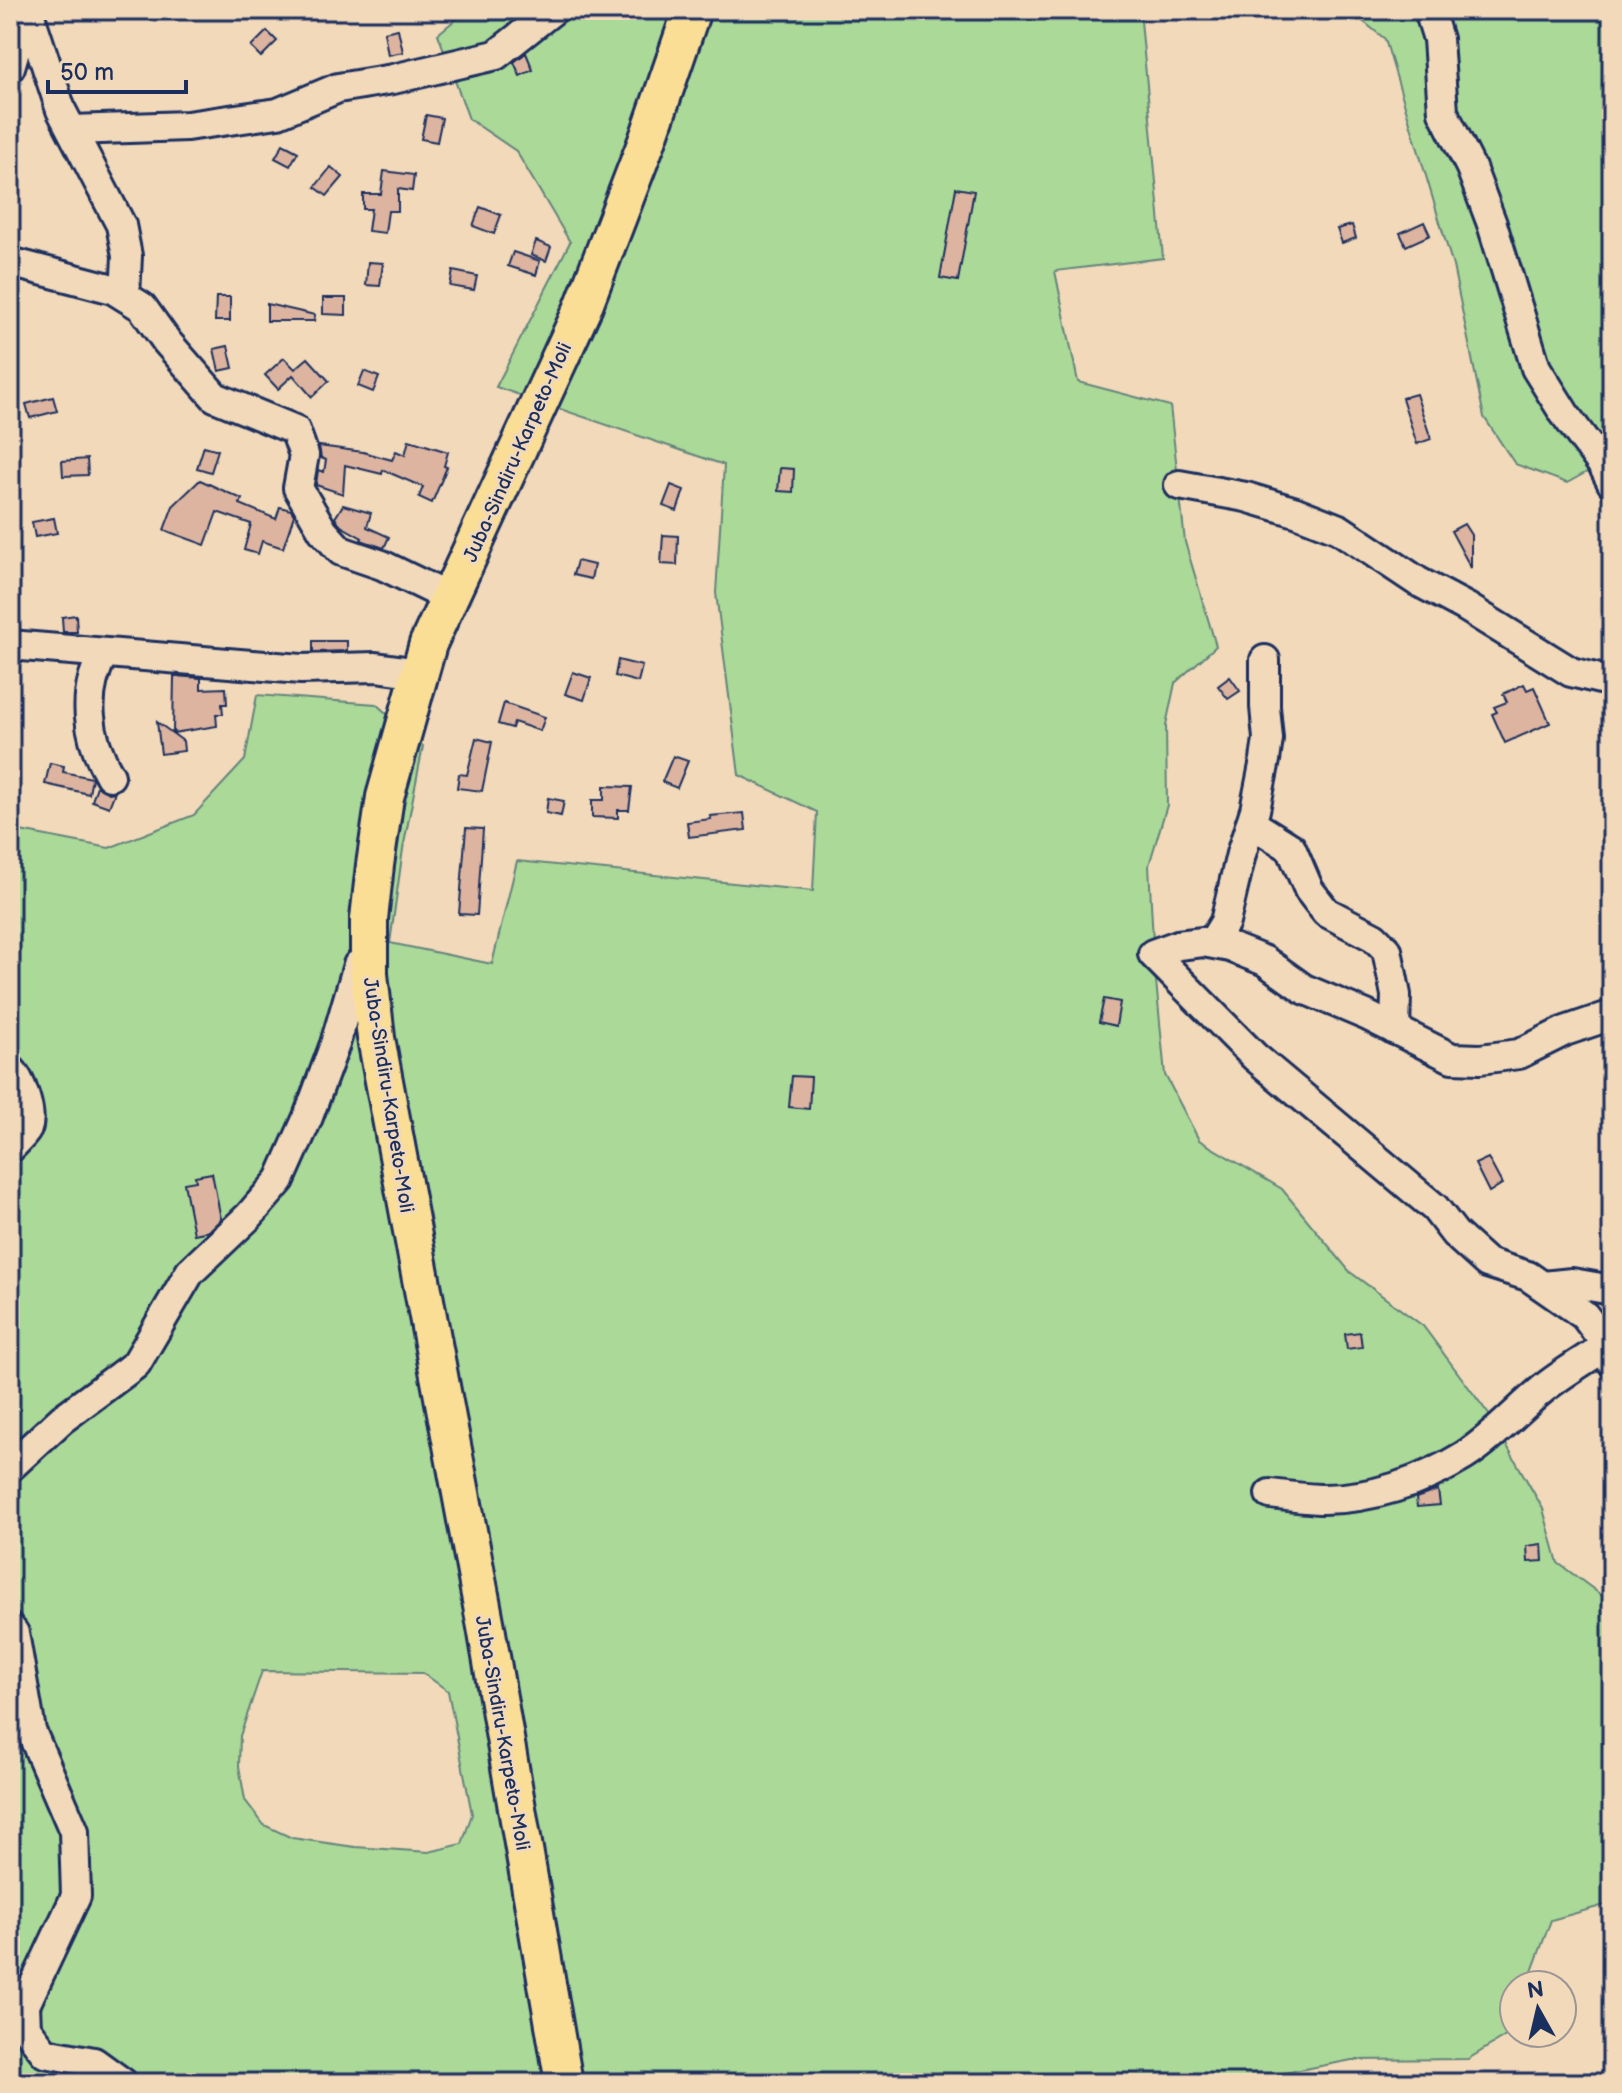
<svg xmlns="http://www.w3.org/2000/svg" width="1622" height="2093" font-family="'Balsamiq Sans',sans-serif">
  <style>
    .green { fill: #abd998; stroke: #63847b; stroke-width: 2; fill-rule: evenodd }
    .building { fill: #ddb49f; stroke: #1b2f5e; stroke-width: 2 }
    .lines { fill: none; stroke-linecap: round; stroke-linejoin: round }
    .minor-casing { stroke: #1b2f5e; stroke-width: 34 }
    .major-casing { stroke: #1b2f5e; stroke-width: 42 }
    .minor { stroke: #f1d9b9; stroke-width: 28 }
    .major { stroke: #fbde96; stroke-width: 36 }
    .labels { text-anchor: middle; stroke-width: 6; stroke-linejoin: round; paint-order: stroke }
    .street-label { font-size: 20px; fill: #1b2f5e; stroke: #f1d9b9 }
  </style>
  <rect width="100%" height="100%" fill="#f1d9b9"/>
  <filter id="ink" filterUnits="userSpaceOnUse"><feTurbulence type="fractalNoise" baseFrequency=".0125" numOctaves="2"/><feDisplacementMap in="SourceGraphic" scale="16" xChannelSelector="R" yChannelSelector="G"/><feConvolveMatrix kernelMatrix="1 2 1 2 8 2 1 2 1" color-interpolation-filters="sRGB"/></filter>
  <g filter="url(#ink)">
    <!-- green -->
    <g class="green">
      <path d="M467,10h673l23,248 -108,13 23,111 92,24 15,136 31,104 -41,37 -9,42 1,80 -18,60 5,95 11,115 34,65 83,49 68,83 73,54 67,90 53,93 15,54 54,40v300l-61,17 -24,65h-13v46l-46,28 -116,1 -119,23h-1223v-1254l99,19 85,-33 51,-55 12,-65 119,9 47,42 -20,103 -13,94 102,21 25,-103 296,30 4,-79 -78,-37 -23,-182 8,-128 -228,-78 74,-145 -54,-91 -47,-32 -31,-85zM262,1671l161,2 25,18 24,123 -10,30 -33,8 -74,-5 -63,-9 -28,-13 -19,-25 -6,-34 1,-30z"/>
      <path d="M1349,10h263v448l-45,25 -52,-19 -31,-47 -31,-151 -68,-227z"/>
    </g>
    <!-- building -->
    <g class="building">
      <path d="M398,29l5,23 -15,3 -4,-23z"/>
      <path d="M267,31l10,10 -16,16 -10,-10z"/>
      <path d="M526,53l7,17 -13,6 -6,-14z"/>
      <path d="M426,115l16,3 -5,24 -16,-3z"/>
      <path d="M283,144l15,8 -8,14 -15,-8z"/>
      <path d="M331,167l12,10 -16,19 -12,-9z"/>
      <path d="M384,171l30,4 -2,16 -14,-2v22h-10l-3,22 -17,-2 3,-22h-8v-15h18z"/>
      <path d="M956,188l18,3 -16,90 -18,-3z"/>
      <path d="M480,207l21,8 -7,19 -21,-8z"/>
      <path d="M1424,222l6,13 -24,11 -6,-13z"/>
      <path d="M1352,225l4,13 -14,5 -5,-14z"/>
      <path d="M536,241l15,6 -5,14 -15,-6z"/>
      <path d="M513,252l27,9 -4,14 -28,-9z"/>
      <path d="M368,262l15,1 -3,23 -14,-1z"/>
      <path d="M453,271l24,5 -3,14 -24,-4z"/>
      <path d="M216,297h14v24h-15z"/>
      <path d="M323,298h23v17l-23,-1z"/>
      <path d="M267,304l48,11 -1,6h-47z"/>
      <path d="M228,346l5,22 -14,3 -5,-22z"/>
      <path d="M284,358l11,11 13,-11 21,23 -17,16 -19,-22 -15,14 -13,-14z"/>
      <path d="M364,371l15,6 -6,15 -15,-6z"/>
      <path d="M1416,394l15,45 -14,5 -15,-46z"/>
      <path d="M53,397l4,14 -27,7 -4,-14z"/>
      <path d="M409,440l39,12 -4,14 3,1 -15,36 -13,-6 4,-10 -40,-17 -1,4 -37,-9 -2,29 -27,-9 2,-15 6,2 2,-12 -5,-2 -2,-12 44,6 29,8 4,-9 9,4z"/>
      <path d="M204,446l14,4 -7,22 -14,-4z"/>
      <path d="M87,459l1,16 -25,1 -1,-15z"/>
      <path d="M780,468l14,1 -1,23 -15,-1z"/>
      <path d="M200,480l42,19 -2,5 36,15 4,-12 11,3 3,5 -11,33 -21,-7 -4,13 -14,-4 7,-26 -34,-12 -12,33 -41,-15 9,-24z"/>
      <path d="M671,485l13,5 -7,21 -14,-5z"/>
      <path d="M343,505l28,8 -4,14 22,10 -5,11 -23,-8 1,-2 -21,-12 -6,-8z"/>
      <path d="M54,518l3,15 -22,4 -3,-15z"/>
      <path d="M1464,524l7,11v33l-20,-37z"/>
      <path d="M663,535l15,1 -1,29 -16,-1z"/>
      <path d="M577,561l17,4 -3,14 -18,-4z"/>
      <path d="M76,615l1,17h-14l-1,-15z"/>
      <path d="M313,641h34v10l-34,1z"/>
      <path d="M618,660l24,6 -4,16 -23,-6z"/>
      <path d="M573,672l18,6 -7,22 -19,-6z"/>
      <path d="M174,676l27,2v11l25,-1 1,16h-5l1,10h-7l1,12 -44,7z"/>
      <path d="M1230,677l10,14 -12,8 -10,-13z"/>
      <path d="M1524,684l3,6 7,-3 16,36 -45,20 -13,-29 5,-2 -3,-5 13,-5 -4,-8z"/>
      <path d="M504,703l41,14 -5,14 -26,-9 -2,6 -14,-4z"/>
      <path d="M157,722l26,19 1,10 -23,3z"/>
      <path d="M476,738l16,4 -10,49 -25,-3 2,-14 8,1z"/>
      <path d="M673,756l15,5 -11,27 -15,-6z"/>
      <path d="M50,763l14,3 -1,6 29,6 -3,16 -44,-10z"/>
      <path d="M97,786l12,7 6,-1 -6,15 -17,-6z"/>
      <path d="M604,786l28,1 -3,23h-11v8l-26,-1v-17h12z"/>
      <path d="M548,798l16,3 -3,15 -15,-3z"/>
      <path d="M744,813l2,17 -57,7 -2,-15 24,-3 -1,-3z"/>
      <path d="M466,828l17,1 -6,86 -18,-1z"/>
      <path d="M1104,999l16,3 -4,24 -17,-4z"/>
      <path d="M792,1076l19,1 -2,32 -20,-2z"/>
      <path d="M1488,1158l14,26 -13,8 -14,-28z"/>
      <path d="M212,1173l9,46 -12,12 -15,3 -10,-51 12,-2 -1,-5z"/>
      <path d="M1360,1332l2,15 -15,2 -2,-15z"/>
      <path d="M1438,1490l2,15 -23,2 -1,-9z"/>
      <path d="M1542,1544l1,17 -15,1 -1,-16z"/>
    </g>
    <g class="lines">
      <defs>
        <g id="minor">
          <path d="M28,10l33,100 60,115 6,31 -2,40"/>
          <path d="M1429,10l9,29 5,73 28,56 21,56 44,144 28,45 40,54 8,16"/>
          <path d="M10,67l17,-57"/>
          <path d="M72,130l115,-4 91,-13 60,-25 55,-9 103,-24 57,-45"/>
          <path d="M10,262l103,27 29,18 25,35 48,55 80,33 9,25 -6,33 25,43 18,20 41,14 68,33"/>
          <path d="M1179,485l67,12 50,15 43,17 78,52 49,26 105,65 41,10"/>
          <path d="M10,645l291,24 75,-2 44,6"/>
          <path d="M104,653c-23,40 -17,84 6,123"/>
          <path d="M1251,823l40,25 18,42 17,22 48,25 13,13 9,45 -1,35"/>
          <path d="M1212,943l13,-21 16,-68 14,-44 10,-50 3,-21 -3,-32v-47"/>
          <path d="M1612,1015l-47,16 -46,23 -39,5 -28,-1 -86,-43 -62,-26 -39,-28 -35,-14 -27,-5 -25,3 -25,9 102,103 180,151 20,26 32,29 41,13 56,39 16,21 12,26"/>
          <path d="M10,1069c11,10 23,45 17,60 -3,6 -12,14 -17,19"/>
          <path d="M1543,1286l29,-3 40,7"/>
          <path d="M10,1467l52,-48 74,-55 54,-92 59,-56 31,-36 28,-63 27,-73 23,-79"/>
          <path d="M1270,1494c16,2 33,4 49,5 50,1 103,-17 145,-43 30,-19 53,-46 80,-68 19,-15 40,-28 61,-41"/>
          <path d="M10,1628l4,5 17,98 43,100 2,65 -51,109 1,23 19,25 49,9 29,21"/>
        </g>
        <path id="major" d="M564,2083l-78,-456 -110,-589 -7,-64v-55l6,-54 10,-68 43,-153 154,-334 65,-169 45,-131"/>
      </defs>
      <!-- minor casing -->
      <use href="#minor" class="minor-casing"/>
      <!-- major casing -->
      <use href="#major" class="major-casing"/>
      <!-- minor -->
      <use href="#minor" class="minor"/>
      <!-- major -->
      <use href="#major" class="major"/>
    </g>
  </g>
  <g class="labels">
    <!-- street labels -->
    <g class="street-label">
      <text transform="translate(517 452) rotate(-66)" y="7">Juba-Sindiru-Karpeto-Moli</text>
      <text transform="translate(389 1095) rotate(81)" y="7">Juba-Sindiru-Karpeto-Moli</text>
      <text transform="translate(503 1733) rotate(80)" y="7">Juba-Sindiru-Karpeto-Moli</text>
    </g>
  </g>
  <!-- margin -->
  <rect width="1622" height="2093" fill="none" stroke="#f1d9b9" stroke-width="40"/>
  <rect x="20" y="20" width="1582" height="2053" fill="none" stroke="#1b2f5e" stroke-width="3" filter="url(#ink)"/>
  <!-- north arrow -->
  <g transform="translate(1538 2009) rotate(352)"><circle r="38" fill="#f1d9b9" stroke="#9b9595" stroke-width="2"/>
  <path d="M0-6L14 30L0 20L-14 30Z" fill="#1b2f5e"/>
  <text y="-12" font-size="22" font-weight="bold" text-anchor="middle" fill="#1b2f5e">N</text>
  </g>
  <!-- scale -->
  <path d="M48 80v12h138v-12" fill="none" stroke="#1b2f5e" stroke-width="4"/>
  <text x="60" y="80" font-size="24" fill="#1b2f5e" stroke="#f1d9b9" stroke-width="6" paint-order="stroke">50 m</text>
</svg>
